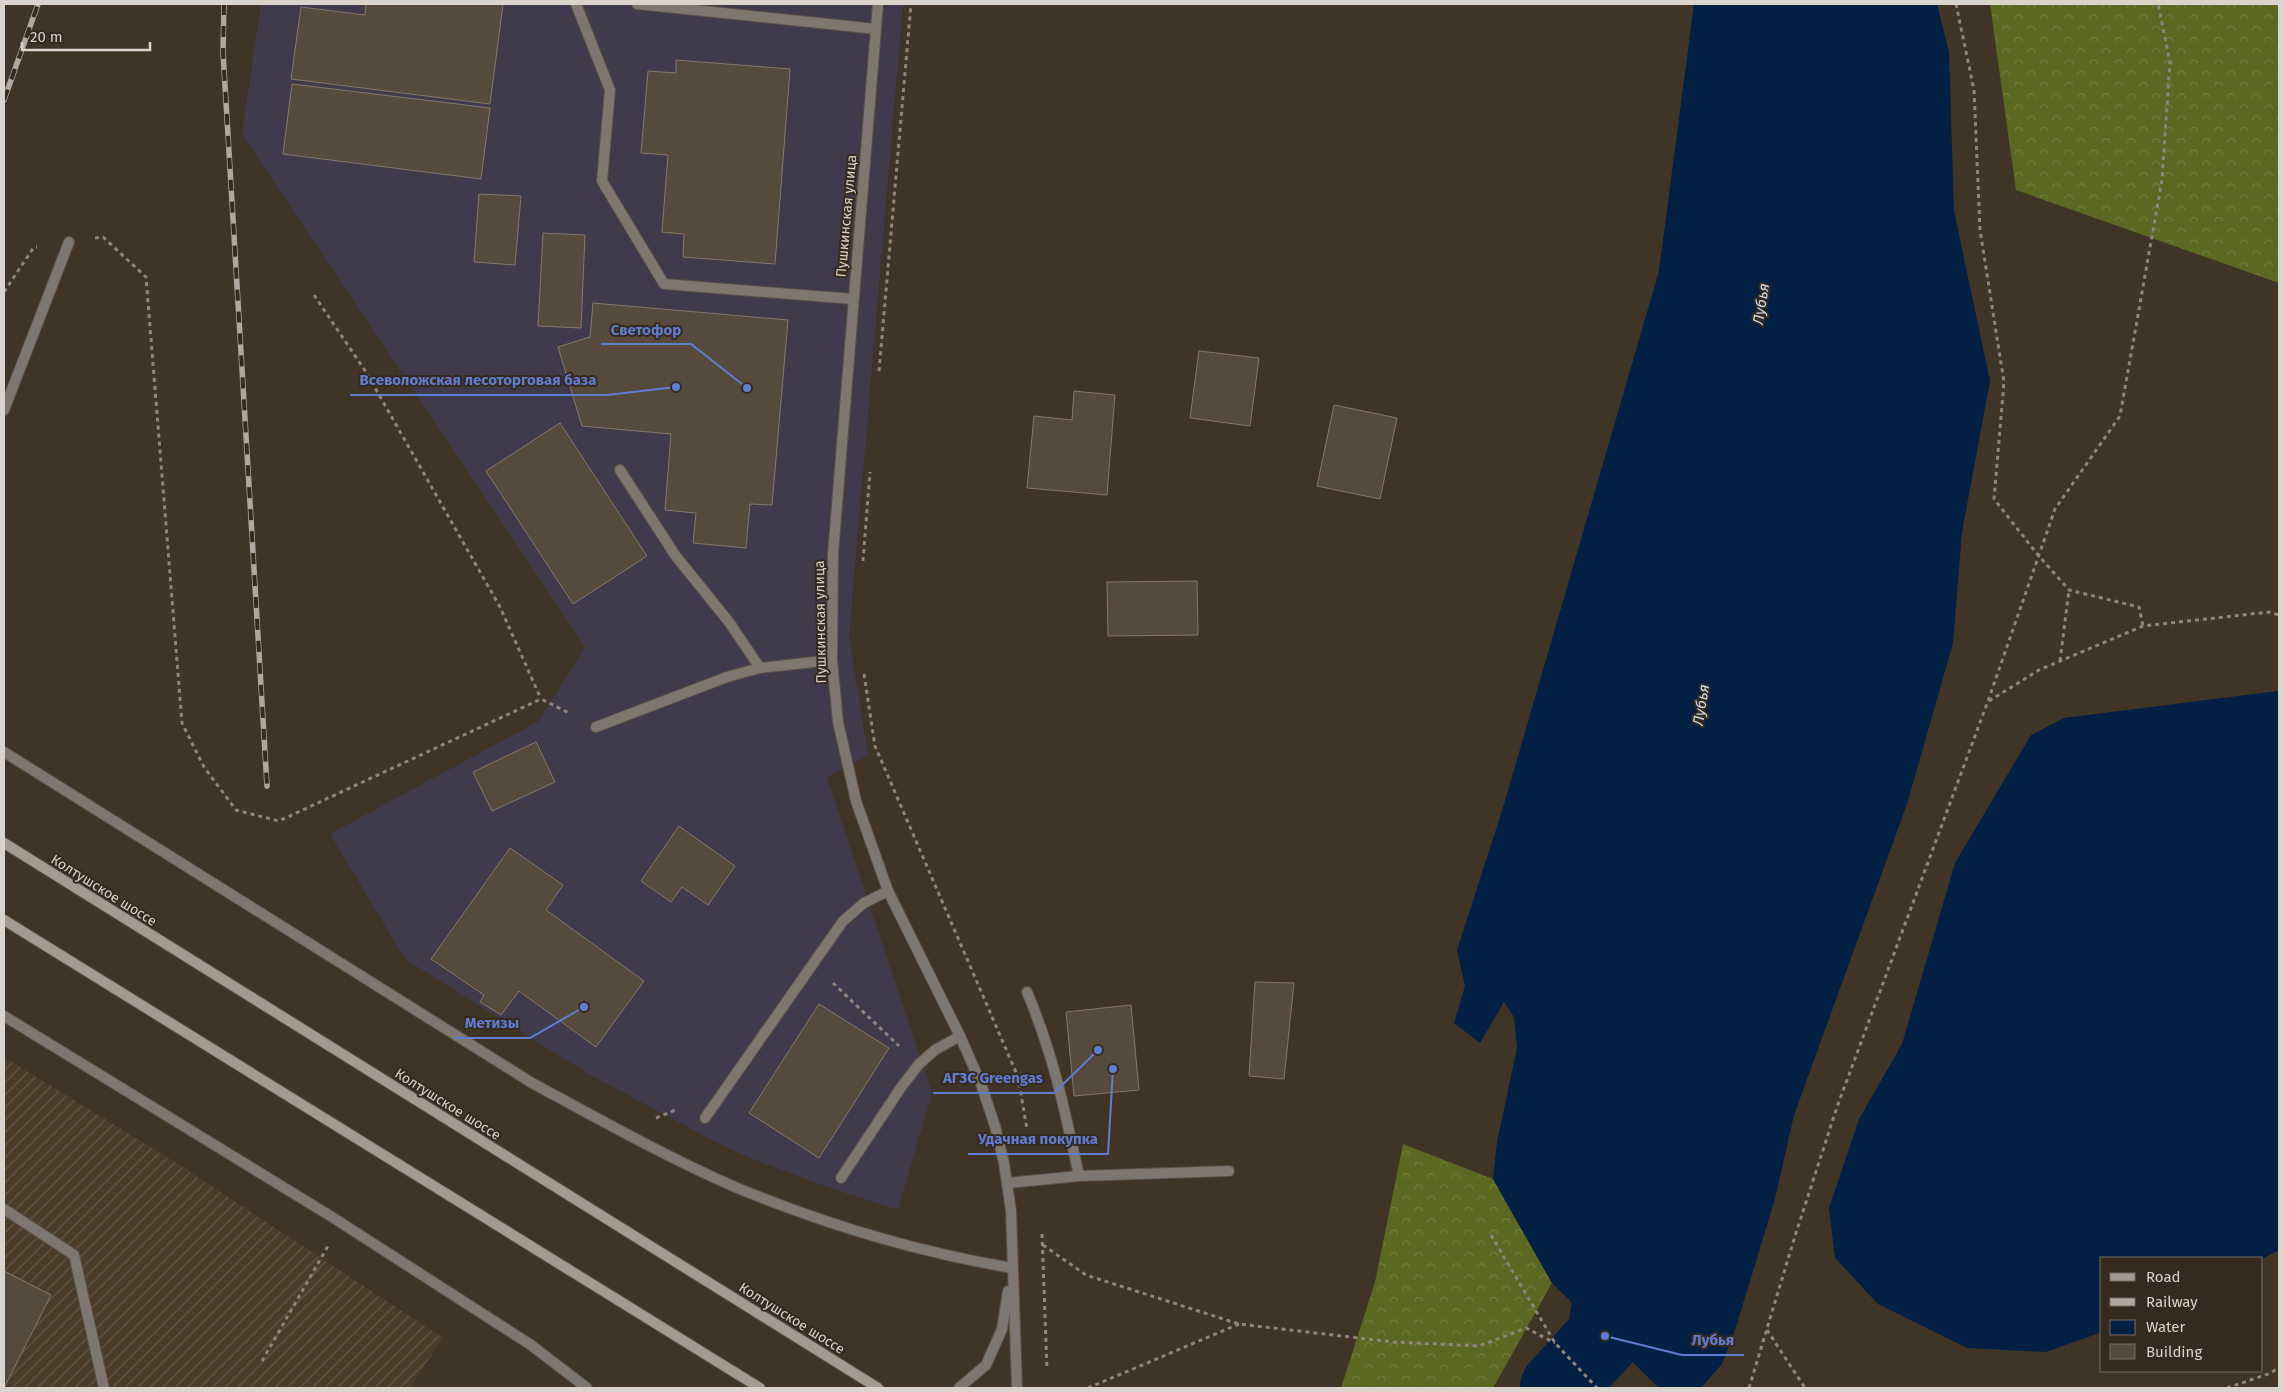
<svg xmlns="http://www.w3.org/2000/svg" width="2283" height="1392" font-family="'Fira Sans',sans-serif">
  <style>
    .commercial { fill: #3f3b4d }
    .industrial { fill: url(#industrial-furrows) }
    .forest { fill: url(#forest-crowns) }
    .water { fill: #022043 }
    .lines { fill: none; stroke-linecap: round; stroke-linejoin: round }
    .river { stroke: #022043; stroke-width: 76 }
    .building { fill: #564a3c; stroke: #86796a }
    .service-casing { stroke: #5c5145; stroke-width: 12 }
    .tertiary-casing { stroke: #5c5145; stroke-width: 12 }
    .secondary-casing { stroke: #5c5145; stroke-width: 12 }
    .path { stroke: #8f857b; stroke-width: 3; stroke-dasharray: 4 4; stroke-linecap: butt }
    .service { stroke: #7d7770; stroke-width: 10 }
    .tertiary { stroke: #7d7770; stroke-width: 10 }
    .secondary { stroke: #a49b90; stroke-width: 10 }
    .rail-casing { stroke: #b0a79e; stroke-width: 5.5 }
    .rail { stroke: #352a1d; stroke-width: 4; stroke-dasharray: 11; stroke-linecap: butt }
    .labels { text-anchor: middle; stroke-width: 4; stroke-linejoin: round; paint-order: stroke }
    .street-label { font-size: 14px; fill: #dbd4cc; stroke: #352a1d }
    .water-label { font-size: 15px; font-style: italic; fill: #cfdef1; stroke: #352a1d }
    .leader { fill: none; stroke: #607dd4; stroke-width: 2 }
    .callout-dot { fill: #607dd4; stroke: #352a1d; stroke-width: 2 }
    .callout-label { font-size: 15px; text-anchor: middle; font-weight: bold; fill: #607dd4; stroke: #352a1d; stroke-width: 4; stroke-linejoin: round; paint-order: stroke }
  </style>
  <defs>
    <pattern id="industrial-furrows" width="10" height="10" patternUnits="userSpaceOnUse" patternTransform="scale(1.25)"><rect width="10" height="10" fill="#4b3b29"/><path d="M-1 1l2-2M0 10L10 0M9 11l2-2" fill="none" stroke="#645647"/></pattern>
    <pattern id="forest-crowns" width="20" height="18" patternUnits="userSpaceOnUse" patternTransform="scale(1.25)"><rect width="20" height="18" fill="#5b6821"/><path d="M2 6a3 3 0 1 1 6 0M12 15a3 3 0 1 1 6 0" fill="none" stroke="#727d40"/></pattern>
  </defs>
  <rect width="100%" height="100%" fill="#403427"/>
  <!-- commercial -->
  <path class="commercial" d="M261,4h642l-54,632 19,119 -41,23 105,315 -34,117 -62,-20 -86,-32 -36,-17 -127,-68 -182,-114 -75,-125 209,-113 46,-74 -343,-513z"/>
  <!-- industrial -->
  <path class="industrial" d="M4,1057l174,107 265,174 -33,50h-406z"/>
  <!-- forest -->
  <g class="forest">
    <path d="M1990,4h289v279l-263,-93z"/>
    <path d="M1403,1144l90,35 59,104 -59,105h-152l34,-106z"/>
  </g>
  <!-- water -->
  <g class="water">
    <path d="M1694,4h243l12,48 5,159 36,170 -28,151 -9,111 -46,161 -113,311 -19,84 -39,128 -14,37 -21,24h-42l-107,-105 -59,-104 4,-37 20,-94 -3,-31 -10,-15 -24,41 -26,-20 11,-37 -8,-36 45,-139 157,-540z"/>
    <path d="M2278,691l1,559 -17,9 -160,-1v74l-56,20 -79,-4 -89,-44 -43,-46 -6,-50 30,-89 43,-75 53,-181 76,-128 33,-17z"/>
  </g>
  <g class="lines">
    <!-- river -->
    <path class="river" d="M1558,1388l47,-52 16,-103"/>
  </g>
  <!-- building -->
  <g class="building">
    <path d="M366,4h137l-13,100 -199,-25 10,-72 64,8z"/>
    <path d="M676,60l114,9 -15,195 -92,-7 1,-23 -22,-2 6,-77 -27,-2 7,-82 28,2z"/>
    <path d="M292,84l198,24 -9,71 -198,-25z"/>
    <path d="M479,194l42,2 -6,69 -41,-3z"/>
    <path d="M543,233l42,2 -4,93 -43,-2z"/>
    <path d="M593,303l195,17 -16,185 -22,-1 -4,44 -53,-5 3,-30 -31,-3 6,-76 -89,-8 -24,-79 32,-10z"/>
    <path d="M1199,351l60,7 -9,68 -60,-8z"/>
    <path d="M1074,391l41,4 -8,100 -80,-7 7,-72 38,4z"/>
    <path d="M1334,405l63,13 -17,81 -63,-13z"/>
    <path d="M560,423l87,133 -74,48 -87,-133z"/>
    <path d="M1197,581l1,54 -90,1 -1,-54z"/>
    <path d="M536,742l19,40 -63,29 -19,-39z"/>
    <path d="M679,826l56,40 -27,39 -26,-18 -11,15 -30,-21z"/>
    <path d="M510,848l53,37 -17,25 98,71 -48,66 -77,-56 -18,24 -21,-13 4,-7 -53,-36z"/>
    <path d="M1255,982l39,1 -10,96 -35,-3z"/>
    <path d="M819,1004l70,44 -70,110 -70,-45z"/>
    <path d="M1131,1005l8,85 -65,6 -8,-84z"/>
    <path d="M4,1271l47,24 -47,93z"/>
  </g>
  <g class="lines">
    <defs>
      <g id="service">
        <path d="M576,4l34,86 -8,91 62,103 189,15"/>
        <path d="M637,4l239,25"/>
        <path d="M4,410l65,-168"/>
        <path d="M620,470l55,85 54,67 31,46"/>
        <path d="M596,727l131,-50 33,-9 72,-8"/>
        <path d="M1027,992c26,61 38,119 52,184l150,-5"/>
        <path d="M705,1118l138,-197 21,-18 24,-12"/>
        <path d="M841,1178l61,-92 17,-22 16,-14 25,-14"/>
        <path d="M1007,1183l72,-7"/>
        <path d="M4,1209l70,46 30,133"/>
      </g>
      <g id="tertiary">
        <path d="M878,4l-45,550 -1,106 6,62 18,79 32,90 72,145 21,48 14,42 9,37 7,48 6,177"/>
        <path d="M4,752l528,331c67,36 134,74 203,104 89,37 182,65 277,81"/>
        <path d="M4,1016l328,201 199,128 56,43"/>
        <path d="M959,1388l27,-23 16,-36 6,-38"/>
      </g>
      <g id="secondary">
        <path d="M4,843l874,545"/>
        <path d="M4,920l756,468"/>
      </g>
    </defs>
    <!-- service casing -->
    <use href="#service" class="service-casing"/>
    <!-- tertiary casing -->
    <use href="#tertiary" class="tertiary-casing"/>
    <!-- secondary casing -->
    <use href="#secondary" class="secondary-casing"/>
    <!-- path -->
    <g class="path">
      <path d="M1956,4l18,86 6,140 24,152 -10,117 44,56 31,35 70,17 4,19"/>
      <path d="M95,238l8,-1 43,40 36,446 22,44 32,43 43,11 262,-122 30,15"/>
      <path d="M4,292l30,-45h3"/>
      <path d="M314,295l52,77 134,235 41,92"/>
      <path d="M879,371l32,-367"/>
      <path d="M863,561l7,-89"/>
      <path d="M2060,661l9,-71"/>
      <path d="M864,674l11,72 143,331 9,52"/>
      <path d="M1989,701l50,-31 104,-44 126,-14 10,3"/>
      <path d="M833,983l66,63"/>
      <path d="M656,1118l22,-9"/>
      <path d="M1042,1234l5,136"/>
      <path d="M1491,1235l64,108 42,45"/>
      <path d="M1043,1245l43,30 153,49 154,18 86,4 47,-18 29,15"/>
      <path d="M1767,1330l38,58"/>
      <path d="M262,1361l66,-115"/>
      <path d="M1088,1388l151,-64"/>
      <path d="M1749,1388l46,-152 42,-129 151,-406 67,-192 65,-93 42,-236 8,-118 -12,-58"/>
      <path d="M2227,1388l44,-15 8,-6"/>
    </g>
    <!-- service -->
    <use href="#service" class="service"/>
    <!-- tertiary -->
    <use href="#tertiary" class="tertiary"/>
    <!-- secondary -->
    <use href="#secondary" class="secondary"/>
    <defs>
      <g id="rail">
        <path d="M224,4l-1,48 44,734"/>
        <path d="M4,100l34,-96"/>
      </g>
    </defs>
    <!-- rail casing -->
    <use href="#rail" class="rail-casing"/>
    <!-- rail -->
    <use href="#rail" class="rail"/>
  </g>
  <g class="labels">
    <!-- street labels -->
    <g class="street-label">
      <text transform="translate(846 216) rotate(-85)" y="5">Пушкинская улица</text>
      <text transform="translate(820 622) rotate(-91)" y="5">Пушкинская улица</text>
      <text transform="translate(104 890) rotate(32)" y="5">Колтушское шоссе</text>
      <text transform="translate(448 1104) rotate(32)" y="5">Колтушское шоссе</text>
      <text transform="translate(792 1318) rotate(32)" y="5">Колтушское шоссе</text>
    </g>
    <!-- water labels -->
    <g class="water-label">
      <text transform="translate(1761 304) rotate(-81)" y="5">Лубья</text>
      <text transform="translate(1701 705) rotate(-81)" y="5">Лубья</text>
    </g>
  </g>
  <!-- callouts -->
  <path class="leader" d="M747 388L691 344H601M676 387L607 395H350M584 1007L530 1038H455M1098 1050L1054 1093H933M1113 1069L1108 1154H968M1605 1336L1682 1355H1744"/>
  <g class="callout-dot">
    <circle cx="747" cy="388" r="5"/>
    <circle cx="676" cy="387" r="5"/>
    <circle cx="584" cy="1007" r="5"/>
    <circle cx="1098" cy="1050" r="5"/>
    <circle cx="1113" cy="1069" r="5"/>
    <circle cx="1605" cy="1336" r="5"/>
  </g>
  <g class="callout-label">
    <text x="646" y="335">Светофор</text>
    <text x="478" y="385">Всеволожская лесоторговая база</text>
    <text x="492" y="1028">Метизы</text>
    <text x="993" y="1083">АГЗС Greengas</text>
    <text x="1038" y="1144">Удачная покупка</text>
    <text x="1713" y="1345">Лубья</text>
  </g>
  <!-- border -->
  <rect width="2283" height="1392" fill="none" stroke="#dbd4cc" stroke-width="10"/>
  <!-- legend -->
  <rect x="2100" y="1257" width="162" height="115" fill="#352a1d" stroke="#776e63"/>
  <rect x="2110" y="1273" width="25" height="8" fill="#a49b90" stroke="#776e63"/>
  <text x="2146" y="1282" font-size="15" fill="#dbd4cc">Road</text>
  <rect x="2110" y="1298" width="25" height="8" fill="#b0a79e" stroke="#776e63"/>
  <text x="2146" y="1307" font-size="15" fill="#dbd4cc">Railway</text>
  <rect x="2110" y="1320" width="25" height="15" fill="#022043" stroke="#776e63"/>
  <text x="2146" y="1332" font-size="15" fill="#dbd4cc">Water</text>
  <rect x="2110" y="1344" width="25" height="15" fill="#564a3c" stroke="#776e63"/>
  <text x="2146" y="1357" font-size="15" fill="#dbd4cc">Building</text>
  <!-- scale -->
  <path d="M22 42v8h128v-8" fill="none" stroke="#dbd4cc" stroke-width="2.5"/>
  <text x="30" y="42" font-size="15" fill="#dbd4cc" stroke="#352a1d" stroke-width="4" paint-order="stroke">20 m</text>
</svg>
